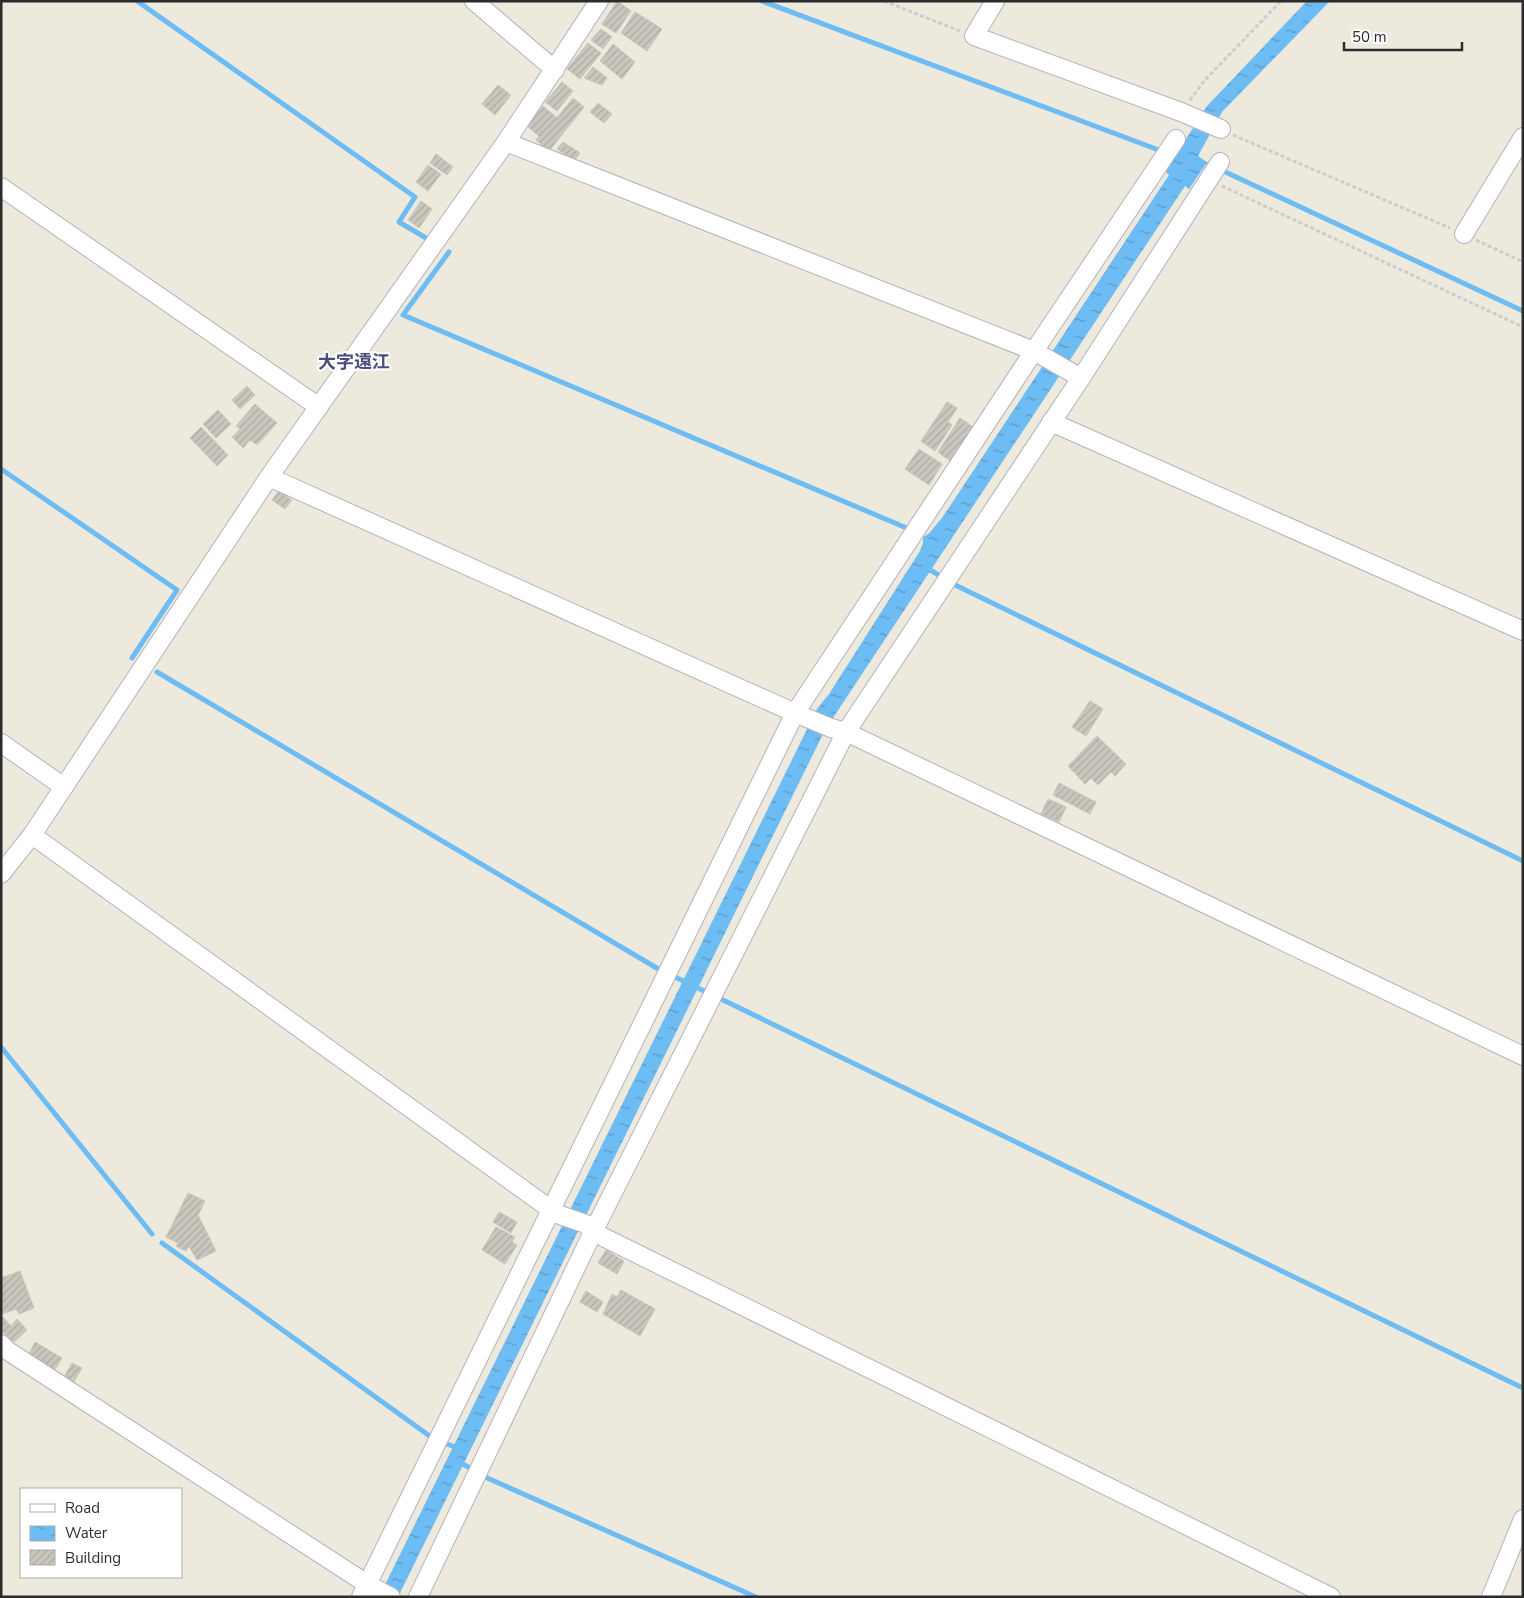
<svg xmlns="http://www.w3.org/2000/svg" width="1524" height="1598" font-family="'Nunito Sans','Noto Sans JP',sans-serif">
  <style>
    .water { fill: url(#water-ripples) }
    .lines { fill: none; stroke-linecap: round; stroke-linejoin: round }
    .stream { stroke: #6dbcf3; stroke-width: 5 }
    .building { fill: url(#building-hatch); stroke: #cac6b7 }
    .street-casing { stroke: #b2b2c0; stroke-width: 20 }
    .path { stroke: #ccc; stroke-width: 3; stroke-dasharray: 4 2.5; stroke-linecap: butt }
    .street { stroke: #fff; stroke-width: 18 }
    .labels { text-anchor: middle; stroke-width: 4; stroke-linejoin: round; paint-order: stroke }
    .quarter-label { font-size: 18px; font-weight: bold; fill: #4a4b7f; stroke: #fff }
  </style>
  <defs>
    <pattern id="water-ripples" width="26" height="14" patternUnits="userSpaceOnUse" patternTransform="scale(1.25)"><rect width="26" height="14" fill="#6dbcf3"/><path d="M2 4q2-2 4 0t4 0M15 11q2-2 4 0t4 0" fill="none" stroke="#5a99c5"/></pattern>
    <pattern id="building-hatch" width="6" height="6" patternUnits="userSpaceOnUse" patternTransform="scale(1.25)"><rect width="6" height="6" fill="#c9c6bd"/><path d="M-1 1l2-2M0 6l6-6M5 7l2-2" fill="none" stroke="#adaaa3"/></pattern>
  </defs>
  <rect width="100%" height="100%" fill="#eee9dd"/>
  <!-- water -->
  <path class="water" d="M1307,1h23l-108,111 -24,44 10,7 17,7 -1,4 -18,-10 -17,25 -4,-3 -360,544 -427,867h-19l438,-888 12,-15 91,-143 3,-8v-6c7,-2 13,-13 19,-19l227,-343 -3,-3 6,-11 -13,-8 2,-4 14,7 32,-50z"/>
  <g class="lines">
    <!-- stream -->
    <g class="stream">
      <path d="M137,1l278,196 -16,25 27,16"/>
      <path d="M762,1l394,148 7,4"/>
      <path d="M1219,169l304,142"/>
      <path d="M449,252l-46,63 506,214"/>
      <path d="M1,469l176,121 -45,68"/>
      <path d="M925,567l17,10"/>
      <path d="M953,584l570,277"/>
      <path d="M157,672l503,298"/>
      <path d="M673,976l31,15"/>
      <path d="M723,1000l800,388"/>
      <path d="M1,1047l151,187"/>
      <path d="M162,1243l269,194"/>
      <path d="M444,1443l14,5"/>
      <path d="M459,1462l13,7"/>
      <path d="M485,1477l271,120"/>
    </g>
  </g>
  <!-- building -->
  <g class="building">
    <path d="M617,1l14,10 -15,22 -14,-9z"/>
    <path d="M635,12l27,17 -15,22 -26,-18z"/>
    <path d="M601,29l11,8 -9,12 -12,-9z"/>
    <path d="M588,43l13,10 -21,26 -13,-10z"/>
    <path d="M613,44l22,18 -13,17 -22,-18z"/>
    <path d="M593,67l14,11 -5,7 -18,-7z"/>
    <path d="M562,82l11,9 -16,20 -12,-9z"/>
    <path d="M498,85l13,10 -16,20 -13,-11z"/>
    <path d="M573,98l11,9 -35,44 -13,-11 3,-4 -12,-10 16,-20 14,12z"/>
    <path d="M598,103l14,11 -8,9 -14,-11z"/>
    <path d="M563,142l17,11 -6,8 -17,-12z"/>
    <path d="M436,154l17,13 -6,8 -17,-12z"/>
    <path d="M428,165l13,9 -13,17 -12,-9z"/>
    <path d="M421,201l11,8 -13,19 -11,-8z"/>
    <path d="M247,386l8,9 -15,14 -8,-9z"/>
    <path d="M947,402l10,6 -9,14 4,3 -17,26 -14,-10z"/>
    <path d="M255,404l22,19 -20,22 -7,-5 -7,8 -11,-11 8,-8 -4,-3z"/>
    <path d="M218,410l13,14 -15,14 -13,-14z"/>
    <path d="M960,418l16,11 -23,34 -15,-11z"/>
    <path d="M201,427l27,28 -11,11 -27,-28z"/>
    <path d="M919,449l23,15 -13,21 -24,-16z"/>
    <path d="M279,491l13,9 -7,9 -13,-9z"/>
    <path d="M1090,701l13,8 -17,27 -14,-9z"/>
    <path d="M1097,736l29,28 -11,12 -4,-4 -13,13 -7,-7 -6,6 -17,-18z"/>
    <path d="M1059,783l37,19 -6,12 -37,-19z"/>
    <path d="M1048,799l18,8 -7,15 -18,-8z"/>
    <path d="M188,1193l17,8 -7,14 18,36 -19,9 -8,-14 -3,5 -10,-5 2,-3 -12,-6z"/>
    <path d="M499,1212l18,10 -6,11 -18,-11z"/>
    <path d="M496,1227l19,10 -3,5 5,3 -12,19 -23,-14z"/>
    <path d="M606,1250l18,11 -7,13 -19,-11z"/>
    <path d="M20,1271l14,37 -15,6 -3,-5 -14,5 -1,-36z"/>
    <path d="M621,1290l34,19 -15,27 -37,-22 9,-20 5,3z"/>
    <path d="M586,1291l17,11 -6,10 -17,-10z"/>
    <path d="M1,1315l10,11 6,-7 10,11 -14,13 -12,-13z"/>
    <path d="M35,1342l27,16 -8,13 -26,-15z"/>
    <path d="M72,1363l10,5 -9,15 -9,-6z"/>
  </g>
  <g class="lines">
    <defs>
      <g id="street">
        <path d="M474,1l81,69"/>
        <path d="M995,1l-21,35 207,76 40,17"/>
        <path d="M506,142l528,209 47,27"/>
        <path d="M1,187l318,220"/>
        <path d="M1464,234l59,-97"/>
        <path d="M1051,422l472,209"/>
        <path d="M269,477l526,236 36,15 15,4 677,324"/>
        <path d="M1,743l63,44"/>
        <path d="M32,835l525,379 29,10 7,8 738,365"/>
        <path d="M1,874l31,-39 237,-358 237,-335 93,-141"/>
        <path d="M1,1344l7,7 359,233 24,13"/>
        <path d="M361,1597l434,-884 239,-362 142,-212"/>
        <path d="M418,1597l175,-365 253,-500 235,-354 139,-216"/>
        <path d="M1491,1597l32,-78"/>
      </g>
    </defs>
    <!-- street casing -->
    <use href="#street" class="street-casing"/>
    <!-- path -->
    <g class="path">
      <path d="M884,1l76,30"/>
      <path d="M1190,100l15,-20 76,-79"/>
      <path d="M1233,135l217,93"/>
      <path d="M1222,186l301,141"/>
      <path d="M1476,240l47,22"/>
    </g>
    <!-- street -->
    <use href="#street" class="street"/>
  </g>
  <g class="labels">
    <!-- quarter labels -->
    <g class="quarter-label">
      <text x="354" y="368">大字遠江</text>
    </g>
  </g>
  <!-- border -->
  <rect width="1524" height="1598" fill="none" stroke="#2c2c2c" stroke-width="5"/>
  <!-- legend -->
  <rect x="20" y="1488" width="162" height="90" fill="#ffffff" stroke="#ababab"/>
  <rect x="30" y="1504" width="25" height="8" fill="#ffffff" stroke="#ababab"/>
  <text x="65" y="1513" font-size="15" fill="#2c2c2c">Road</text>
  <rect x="30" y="1526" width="25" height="15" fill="url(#water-ripples)" stroke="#ababab"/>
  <text x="65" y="1538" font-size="15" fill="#2c2c2c">Water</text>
  <rect x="30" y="1550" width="25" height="15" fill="url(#building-hatch)" stroke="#ababab"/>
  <text x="65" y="1563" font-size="15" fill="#2c2c2c">Building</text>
  <!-- scale -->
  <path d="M1344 42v8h118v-8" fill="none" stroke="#2c2c2c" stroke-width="2.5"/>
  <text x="1352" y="42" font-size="15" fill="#2c2c2c" stroke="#ffffff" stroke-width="4" paint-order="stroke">50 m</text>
</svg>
